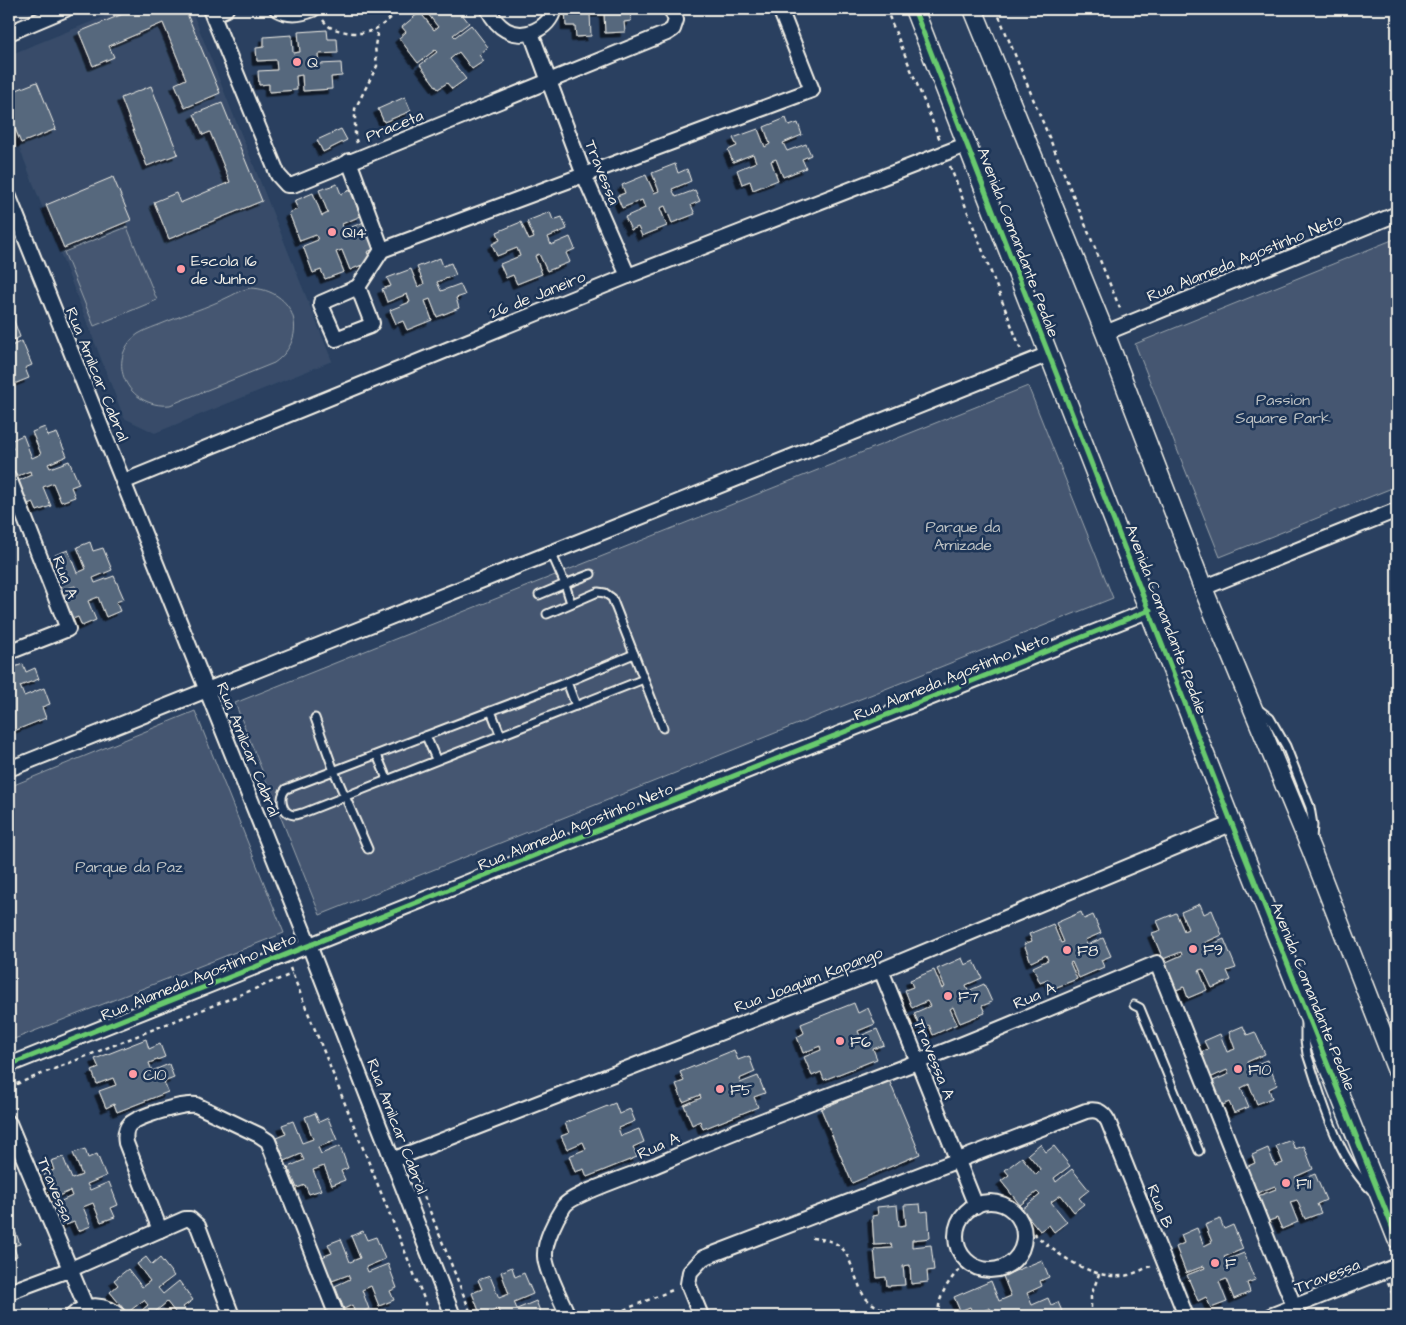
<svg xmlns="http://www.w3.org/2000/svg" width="1406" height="1325" font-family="'Architects Daughter',sans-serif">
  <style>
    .built { fill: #374c69 }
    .green { fill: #445771; stroke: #9ca4ac }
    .building { fill: #56677d; stroke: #f4f1e8; filter: url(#shadow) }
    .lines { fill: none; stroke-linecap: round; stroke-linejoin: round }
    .service-casing { stroke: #f4f1e8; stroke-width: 11 }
    .minor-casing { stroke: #f4f1e8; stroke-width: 18 }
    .tertiary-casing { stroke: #f4f1e8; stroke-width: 21 }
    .path { stroke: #f4f1e8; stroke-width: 2.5; stroke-dasharray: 4 4; stroke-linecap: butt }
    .service { stroke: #1d3557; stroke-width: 7 }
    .minor { stroke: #1d3557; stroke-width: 14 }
    .tertiary { stroke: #1d3557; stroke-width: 18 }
    .cycleway-casing { stroke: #1d3557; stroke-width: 8 }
    .cycleway { stroke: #67ca6e; stroke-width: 5 }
    .poi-dot { fill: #ff9aa2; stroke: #1d3557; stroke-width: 2 }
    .labels { text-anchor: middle; stroke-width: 5; stroke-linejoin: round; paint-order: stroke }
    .poi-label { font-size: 16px; fill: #f4f1e8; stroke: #1d3557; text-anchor: start }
    .street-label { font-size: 16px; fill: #f4f1e8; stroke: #1d3557 }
    .park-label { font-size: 16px; fill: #bfc3c4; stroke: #1d3557 }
  </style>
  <defs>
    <filter id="shadow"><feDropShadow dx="-4.5" dy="4.5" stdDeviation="0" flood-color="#0009"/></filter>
  </defs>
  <rect width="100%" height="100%" fill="#2a4060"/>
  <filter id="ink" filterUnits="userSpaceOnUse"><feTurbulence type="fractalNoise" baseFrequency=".02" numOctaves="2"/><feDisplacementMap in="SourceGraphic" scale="10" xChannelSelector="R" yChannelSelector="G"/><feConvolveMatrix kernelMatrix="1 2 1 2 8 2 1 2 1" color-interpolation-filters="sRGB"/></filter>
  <g filter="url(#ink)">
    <!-- built -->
    <path class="built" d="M123,9h68l141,352 -177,72 -31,-15 -115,-297v-66z"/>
    <!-- green -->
    <g class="green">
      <path d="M127,227l30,73 -63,26 -30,-74z"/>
      <path d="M1397,238v248l-177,71 -85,-213z"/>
      <path d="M250,288c45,1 61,49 24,75l-104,42c-43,4 -66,-46 -32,-71 8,-5 19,-8 28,-12 25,-10 51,-18 74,-31z"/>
      <path d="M1028,386l85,212 -793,317 -85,-212z"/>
      <path d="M195,711l89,222 -275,108v-254z"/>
    </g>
    <!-- building -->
    <g class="building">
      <path d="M135,9h50l35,84 -35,15 -10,-24 11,-5 -23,-56 -54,23 5,11 -21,9 -14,-34z"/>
      <path d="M427,9h31l11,14 -16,12 2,2 16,-12 17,22 -9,8 5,6 -12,8 -13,-17 -9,7 16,20 -14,10 -5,-6 -9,6 -18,-24 17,-13 -2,-2 -17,13 -19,-25 7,-6 -4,-5 18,-15 14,18 4,-3 -13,-17z"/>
      <path d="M565,9h65l1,12 -7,1 1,10 -20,1 -1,-21 -14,1 1,23 -15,1 -1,-11h-9z"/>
      <path d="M327,30l1,9h9l1,14 -20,1 1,10 22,-1 1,13 -11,1 1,12 -29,2 -1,-16 -6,1 1,14 -28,2v-8l-10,1 -1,-14 19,-1 -1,-10 -19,1 -1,-13 8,-1v-10l28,-2 1,18 7,-1 -2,-20z"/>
      <path d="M37,82l19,47 -35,14 -12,-29v-21z"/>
      <path d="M151,86l27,68 -31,12 -26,-68z"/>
      <path d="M405,97l6,14 -27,11 -6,-13z"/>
      <path d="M222,103l40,98 -93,38 -15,-37 22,-9 4,10 50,-21 -20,-50 -7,3 -9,-21z"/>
      <path d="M786,118l3,8 9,-3 4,12 -19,8 4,8 19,-7 5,11 -9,4 4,9 -23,9 -7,-18 -5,2 7,19 -25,10 -3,-9 -8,3 -5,-14 19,-8 -3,-8 -20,8 -5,-12 9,-4 -4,-8 25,-9 7,18 5,-3 -6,-17z"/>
      <path d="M341,129l6,11 -24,12 -6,-12z"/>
      <path d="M675,164l3,9 9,-4 4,12 -19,8 4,8 19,-7 5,11 -9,4 4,9 -23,9 -7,-17 -5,2 7,18 -25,10 -4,-9 -7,3 -6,-13 20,-9 -3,-8 -20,8 -5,-12 8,-3 -3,-8 24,-10 8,18 5,-2 -7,-18z"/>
      <path d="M113,177l18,43 -67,28 -18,-43z"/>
      <path d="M337,184l4,10 9,-4 11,26 -19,8 2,6 20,-8 10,27 -7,3 4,9 -21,9 -8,-20 -6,2 8,20 -19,7 -4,-9 -8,3 -10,-27 15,-6 -2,-5 -16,6 -11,-28 9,-4 -4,-8 19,-8 9,23 6,-3 -9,-23z"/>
      <path d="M550,212l3,8 9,-3 5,12 -19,8 3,8 19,-8 5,12 -9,4 4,9 -23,9 -8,-17 -4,2 7,18 -25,10 -4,-9 -7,3 -6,-14 20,-8 -3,-8 -20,8 -5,-12 8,-4 -3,-8 24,-10 8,18 5,-2 -7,-17z"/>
      <path d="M440,258l3,8 8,-3 5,12 -19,7 4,9 19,-7 5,11 -9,3 3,10 -22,9 -7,-18 -5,2 7,19 -25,10 -4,-9 -7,3 -6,-14 20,-8 -3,-8 -20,8 -5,-13 9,-3 -4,-8 24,-9 7,18 6,-3 -7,-17z"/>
      <path d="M11,313l9,24 -11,5v-28z"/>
      <path d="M22,341l10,24 -7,3 4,10 -15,6 -5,-12v-25z"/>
      <path d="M45,427l3,9 9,-3 10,23 -19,8 2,4 19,-7 10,23 -8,3 4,10 -14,5 -8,-19 -10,4 8,19 -14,5 -4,-9 -8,3 -9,-23 15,-7 -1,-4 -17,7 -4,-11v-16l4,-2 -3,-8 13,-6 9,23 9,-4 -9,-22z"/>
      <path d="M90,542l3,9 10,-3 9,22 -19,8 2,5 19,-7 10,23 -8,3 4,9 -14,6 -8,-20 -10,4 8,19 -14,6 -4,-9 -8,3 -9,-24 16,-6 -2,-4 -17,6 -10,-24 10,-4 -3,-9 13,-5 9,23 9,-4 -9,-22z"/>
      <path d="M23,664l3,8 9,-4 4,11 -19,7 4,10 20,-8 6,16 -8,3 4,11 -37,15v-64z"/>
      <path d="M1200,904l4,10 8,-4 10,25 -18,8 2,4 18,-8 12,29 -9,3 4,9 -19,8 -9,-19 -4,1 8,20 -19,8 -4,-11 -8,3 -12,-27 18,-8 -1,-3 -18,7 -11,-26 9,-3 -4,-9 19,-8 8,18 4,-2 -7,-17z"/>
      <path d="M1081,912l3,7 9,-4 8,18 -16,7 2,5 16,-7 8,18 -10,4 3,7 -25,11 -7,-16 -2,1 7,16 -25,10 -4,-9 -8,3 -7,-16 15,-7 -2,-5 -15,7 -7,-18 8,-3 -3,-7 24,-10 8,19 3,-1 -8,-19z"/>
      <path d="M962,958l3,7 9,-4 8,17 -16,7 2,6 16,-7 8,18 -10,4 3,7 -25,10 -7,-16 -3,2 7,15 -24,11 -4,-10 -8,4 -7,-16 16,-7 -3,-5 -15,7 -7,-18 8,-3 -3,-7 24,-10 8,19 3,-2 -8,-18z"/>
      <path d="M854,1003l4,10 10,-5 7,16 -17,7 2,5 17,-7 7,16 -11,4 4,10 -53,21 -3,-8 -9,4 -8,-19 17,-7 -1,-4 -17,7 -6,-16 7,-4 -3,-9z"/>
      <path d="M1243,1026l4,9 8,-3 10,22 -18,8 2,5 18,-7 10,25 -8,4 3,9 -15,6 -8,-20 -8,4 8,19 -15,6 -5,-11 -8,4 -10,-24 18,-8 -2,-4 -17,8 -11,-25 9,-4 -4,-8 16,-7 7,18 8,-3 -6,-17z"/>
      <path d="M146,1039l3,10 11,-5 5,13 -16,6 3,8 17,-7 5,14 -10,4 4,10 -51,20 -3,-8 -8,4 -7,-17 17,-6 -3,-7 -16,6 -5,-13 7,-3 -4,-9z"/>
      <path d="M734,1050l4,10 11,-4 6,16 -16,7 1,4 18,-7 7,17 -11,4 4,10 -55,22 -3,-8 -8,4 -8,-20 17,-7 -1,-3 -17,7 -7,-18 8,-3 -4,-9z"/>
      <path d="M889,1080l31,74 -68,29 -31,-74z"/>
      <path d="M615,1103l4,11 11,-5 5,12 -17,7 3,8 18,-7 5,13 -11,5 4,10 -50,20 -3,-8 -9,3 -6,-16 17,-7 -3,-7 -16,7 -6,-13 8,-3 -4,-10z"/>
      <path d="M315,1113l4,9 9,-4 9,22 -19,7 3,7 19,-8 8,22 -7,3 4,9 -13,5 -8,-19 -11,4 8,20 -12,4 -4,-9 -8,3 -9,-21 16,-7 -3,-6 -16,7 -9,-23 10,-4 -4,-9 11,-4 9,22 11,-4 -8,-22z"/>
      <path d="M1291,1140l4,9 9,-3 9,23 -18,8 2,4 18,-7 11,26 -9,4 4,9 -16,6 -8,-19 -7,2 8,20 -16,7 -5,-11 -8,3 -11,-25 18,-7 -1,-3 -18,7 -11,-26 9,-4 -3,-8 16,-7 7,18 8,-3 -7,-17z"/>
      <path d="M1040,1144l6,8 8,-6 16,20 -16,12 2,4 16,-13 17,21 -10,8 5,6 -10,8 -13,-17 -10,7 16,20 -13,10 -5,-7 -9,6 -18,-22 18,-14 -3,-3 -17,13 -19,-24 8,-6 -4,-5 17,-13 14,18 5,-5 -13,-16z"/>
      <path d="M85,1149l3,9 9,-4 9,22 -19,8 3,6 19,-8 9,23 -7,3 4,9 -14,5 -8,-19 -10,4 8,19 -13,5 -4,-9 -8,3 -9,-22 15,-7 -2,-5 -16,7 -10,-24 10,-4 -3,-9 12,-4 9,22 10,-4 -9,-22z"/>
      <path d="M920,1204l1,8 7,-1 2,27 -18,2v7l19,-2 3,25 -7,1 1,11 -17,2 -1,-19 -7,1 2,19 -18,1 -1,-9 -9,1 -3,-29 18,-1 -1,-4 -17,1 -2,-29 6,-1 -1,-8 20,-2 2,21 7,-1 -2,-20z"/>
      <path d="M1220,1219l4,10 9,-4 10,24 -19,8 2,3 18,-7 11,27 -8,3 3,9 -16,7 -8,-20 -7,3 8,20 -16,6 -5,-11 -8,4 -11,-26 18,-7 -1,-2 -18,7 -10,-26 8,-4 -3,-8 16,-7 7,18 8,-4 -7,-17z"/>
      <path d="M9,1220h2l9,24 -7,2 4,10 -8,3z"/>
      <path d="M363,1231l4,9 9,-3 9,22 -19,8 2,5 20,-8 9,24 -7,3 4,9 -15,6 -8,-20 -9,4 7,19 -13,6 -4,-10 -8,4 -9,-23 15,-7 -2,-4 -16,6 -10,-24 10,-4 -4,-9 13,-5 9,23 10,-4 -9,-22z"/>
      <path d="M146,1257l6,8 8,-7 14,18 -16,12 5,6 16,-13 14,19 -10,7 5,6 -3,3h-7l-11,-14 -12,10 4,4h-24l13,-11 -4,-5 -17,13 -17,-21 8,-7 -4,-5 14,-11 14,18 8,-6 -13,-17z"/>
      <path d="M1042,1260l7,17 -9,4 2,5 -15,7 5,12 16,-7 3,7 7,-3 6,14h-71l-3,-8 -17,7 -3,-8 -10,4 -6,-14 37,-16 8,20 12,-5 -8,-20z"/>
      <path d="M512,1267l3,10 9,-4 9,21 -19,8 3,7 19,-8 6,15h-45l3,-1 -2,-6 -17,7 -9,-23 10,-4 -4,-9 12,-4 9,22 10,-4 -8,-22z"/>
    </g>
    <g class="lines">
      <defs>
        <g id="service">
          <path d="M539,595l26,-11 -14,-32"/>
          <path d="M571,603l-6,-19 26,-10"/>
          <path d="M547,614l51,-22 7,1 7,5 51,130"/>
          <path d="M634,654l-67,28 -281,107c-7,7 -5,25 8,26 3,0 6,-2 9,-2l341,-134"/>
          <path d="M567,682l9,24"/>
          <path d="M1257,708l13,10 16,28 24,61 3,18 -1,14"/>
          <path d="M491,711l10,25"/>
          <path d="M315,718l19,53 34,78"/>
          <path d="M426,736l10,23"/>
          <path d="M377,755l10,24"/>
          <path d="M1134,1005l6,3 59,143"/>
          <path d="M1305,1023v17l2,14c15,45 30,104 65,137"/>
        </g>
        <g id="minor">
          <path d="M210,9l68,166 9,10h6l374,-152 6,-4 3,-9 -5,-11"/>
          <path d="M277,9c12,7 24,5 36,0"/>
          <path d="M488,9c4,8 9,16 18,21 18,10 43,-1 48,-21"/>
          <path d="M213,15l13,-6"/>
          <path d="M9,33l57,-24"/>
          <path d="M531,33l53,142 44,101"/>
          <path d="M349,161l33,89"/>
          <path d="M9,197l300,748 144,371"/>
          <path d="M358,287l24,-37 430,-160 -32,-81"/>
          <path d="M358,287l14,36 -2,3 -34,13 -15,-34v-2z"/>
          <path d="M1105,333l292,-119"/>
          <path d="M9,478l59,151 -59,23"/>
          <path d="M123,482l505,-206 340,-132"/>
          <path d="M1203,588l194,-78"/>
          <path d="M9,769l1040,-415"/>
          <path d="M881,970l95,236"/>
          <path d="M9,1065l1141,-455"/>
          <path d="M9,1123l77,184"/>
          <path d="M392,1160l489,-190 352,-147"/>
          <circle cx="990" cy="1236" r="34"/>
          <path d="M160,1230l-34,-87c-1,-6 -1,-14 4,-19 9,-8 53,-21 66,-19l63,30 9,6 69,175"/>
          <path d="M9,1292l62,-23 114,-50h5l8,7 34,90"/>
          <path d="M72,1316c13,-14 34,-12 47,0"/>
          <path d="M568,1316c-6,-15 -23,-46 -23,-60 -1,-14 11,-38 19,-50 9,-13 78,-34 97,-43 84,-38 171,-68 256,-101 81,-31 160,-66 240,-99l141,353"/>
          <path d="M701,1316l-13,-32 2,-12 13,-14 383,-147c11,-2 16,0 22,10l78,195"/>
          <path d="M1270,1316l127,-50"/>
        </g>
        <g id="tertiary">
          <path d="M914,9l322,825 161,405"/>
          <path d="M973,9l132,324 98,255 108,261 86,222"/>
        </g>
      </defs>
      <!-- service casing -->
      <use href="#service" class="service-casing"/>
      <!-- minor casing -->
      <use href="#minor" class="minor-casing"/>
      <!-- tertiary casing -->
      <use href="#tertiary" class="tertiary-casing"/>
      <!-- path -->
      <g class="path">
        <path d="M886,9l54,131"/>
        <path d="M996,9l125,302"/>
        <path d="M323,20c6,8 10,9 19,11 27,7 40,-4 58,-22"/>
        <path d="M357,143l-2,-6v-28l22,-43 -2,-20 3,-17"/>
        <path d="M950,166l71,184"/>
        <path d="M290,968l141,348"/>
        <path d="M9,1087l283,-113"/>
        <path d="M415,1174l57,142"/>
        <path d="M1017,1216c24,27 67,63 105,60 9,0 21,-7 29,-10"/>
        <path d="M812,1238c38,3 34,18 47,47 1,3 3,8 5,11 11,14 33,18 49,20"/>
        <path d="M1388,1283l9,22"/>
        <path d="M609,1316l66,-27"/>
        <path d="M921,1316l17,-5"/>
        <path d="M939,1316c-3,-22 14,-40 28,-55"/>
        <path d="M1091,1316v-20l8,-22"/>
      </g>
      <!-- service -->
      <use href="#service" class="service"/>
      <!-- minor -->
      <use href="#minor" class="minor"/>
      <!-- tertiary -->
      <use href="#tertiary" class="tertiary"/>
      <defs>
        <g id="cycleway">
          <path d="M914,9l322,825 161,405"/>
          <path d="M9,1065l1141,-455"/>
        </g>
      </defs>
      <!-- cycleway casing -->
      <use href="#cycleway" class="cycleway-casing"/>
      <!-- cycleway -->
      <use href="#cycleway" class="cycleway"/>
    </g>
  </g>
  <!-- markers -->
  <g class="poi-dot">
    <circle cx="297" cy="62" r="5"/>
    <circle cx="332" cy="232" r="5"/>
    <circle cx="181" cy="269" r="5"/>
    <circle cx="1193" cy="949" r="5"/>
    <circle cx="1067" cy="950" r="5"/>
    <circle cx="948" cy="996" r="5"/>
    <circle cx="840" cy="1041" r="5"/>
    <circle cx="1238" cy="1069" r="5"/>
    <circle cx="133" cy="1074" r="5"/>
    <circle cx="720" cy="1089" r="5"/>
    <circle cx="1286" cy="1183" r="5"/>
    <circle cx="1215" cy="1263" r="5"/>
  </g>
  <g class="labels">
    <!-- poi labels -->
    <g class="poi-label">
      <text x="307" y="68">Q</text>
      <text x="342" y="238">Q14</text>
      <text x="191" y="266">Escola 16<tspan x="191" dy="18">de Junho</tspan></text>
      <text x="1203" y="955">F9</text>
      <text x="1077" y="956">F8</text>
      <text x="958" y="1002">F7</text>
      <text x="850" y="1047">F6</text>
      <text x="1248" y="1075">F10</text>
      <text x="143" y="1080">C10</text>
      <text x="730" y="1095">F5</text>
      <text x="1296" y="1189">F11</text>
      <text x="1225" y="1269">F</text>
    </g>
    <!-- street labels -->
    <g class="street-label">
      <text transform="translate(394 125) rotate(-22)" y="6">Praceta</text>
      <text transform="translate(603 172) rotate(68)" y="6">Travessa</text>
      <text transform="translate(1019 242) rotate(69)" y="6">Avenida Comandante Pedale</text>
      <text transform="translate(1244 257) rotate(-22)" y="6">Rua Alameda Agostinho Neto</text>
      <text transform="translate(537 294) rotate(-22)" y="6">26 de Janeiro</text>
      <text transform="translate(98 374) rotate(68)" y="6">Rua Amilcar Cabral</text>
      <text transform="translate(66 577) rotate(69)" y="6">Rua A</text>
      <text transform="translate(1167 619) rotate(69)" y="6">Avenida Comandante Pedale</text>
      <text transform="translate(951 676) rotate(-22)" y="6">Rua Alameda Agostinho Neto</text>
      <text transform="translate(249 749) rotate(68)" y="6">Rua Amilcar Cabral</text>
      <text transform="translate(575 826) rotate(-22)" y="6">Rua Alameda Agostinho Neto</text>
      <text transform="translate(198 976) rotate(-22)" y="6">Rua Alameda Agostinho Neto</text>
      <text transform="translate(808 979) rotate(-21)" y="6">Rua Joaquim Kapango</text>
      <text transform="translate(1034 995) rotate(-23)" y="6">Rua A</text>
      <text transform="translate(1314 996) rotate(68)" y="6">Avenida Comandante Pedale</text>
      <text transform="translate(935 1059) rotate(68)" y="6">Travessa A</text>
      <text transform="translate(398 1126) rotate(69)" y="6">Rua Amilcar Cabral</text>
      <text transform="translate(658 1145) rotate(-24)" y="6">Rua A</text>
      <text transform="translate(56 1189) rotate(67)" y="6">Travessa</text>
      <text transform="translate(1161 1206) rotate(68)" y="6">Rua B</text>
      <text transform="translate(1327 1275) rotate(-21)" y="6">Travessa</text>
    </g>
    <!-- park labels -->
    <g class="park-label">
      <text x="1283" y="405">Passion<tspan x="1283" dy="18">Square Park</tspan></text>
      <text x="963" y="532">Parque da<tspan x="963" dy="18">Amizade</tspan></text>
      <text x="129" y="872">Parque da Paz</text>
    </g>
  </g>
  <!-- margin -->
  <rect width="1406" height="1325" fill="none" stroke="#1d3557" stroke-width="30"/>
  <rect x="15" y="15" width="1376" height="1295" fill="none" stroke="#f4f1e8" stroke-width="2" filter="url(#ink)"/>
</svg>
